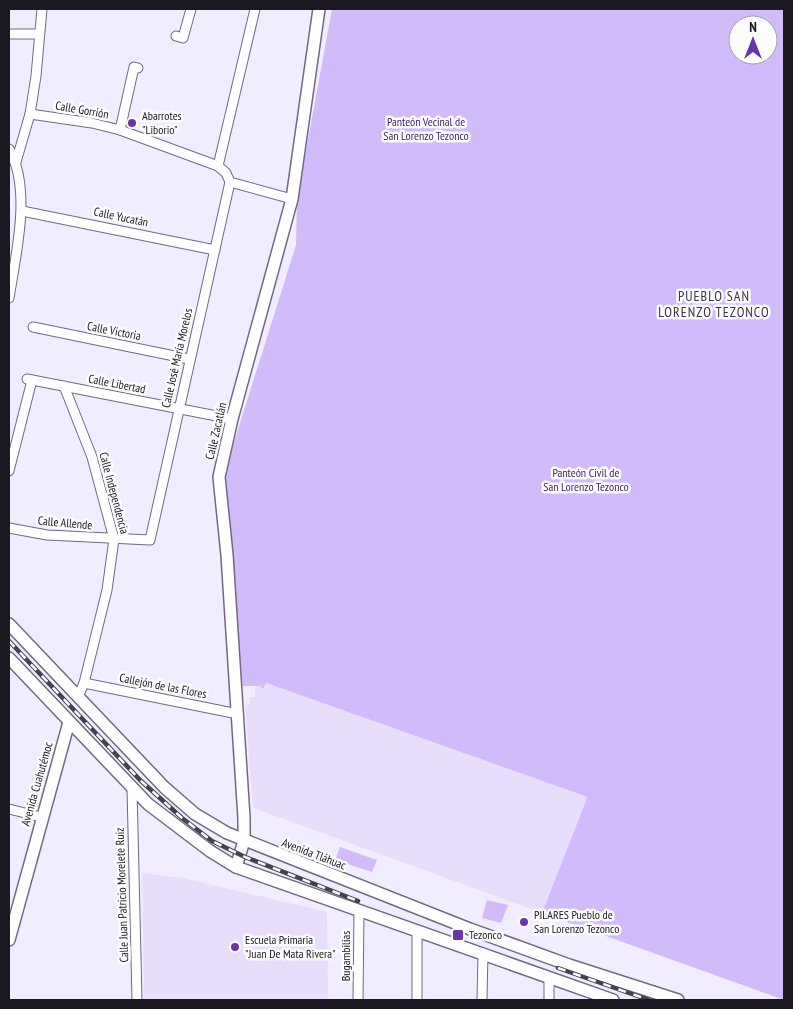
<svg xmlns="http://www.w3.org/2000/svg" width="793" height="1009" font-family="'PT Sans Narrow',sans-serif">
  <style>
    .built { fill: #e8defc }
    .green { fill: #d1bbfa; fill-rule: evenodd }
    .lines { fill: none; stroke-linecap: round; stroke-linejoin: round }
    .street-casing { stroke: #716982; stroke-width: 11 }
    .secondary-casing { stroke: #716982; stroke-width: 14 }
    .street { stroke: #fff; stroke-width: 9 }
    .secondary { stroke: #fff; stroke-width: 11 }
    .rail-casing { stroke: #45414d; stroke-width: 4.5 }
    .rail { stroke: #fdfdfd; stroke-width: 2.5; stroke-dasharray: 8; stroke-linecap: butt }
    .poi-dot { fill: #6a34ab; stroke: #fdfdfd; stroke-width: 2 }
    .labels { text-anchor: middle; stroke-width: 5; stroke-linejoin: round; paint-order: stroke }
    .street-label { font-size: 12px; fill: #1b1822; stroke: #fdfdfd }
    .poi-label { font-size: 12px; fill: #1b1822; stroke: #fdfdfd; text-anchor: start }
    .park-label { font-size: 12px; fill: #3f1d67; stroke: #fdfdfd }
    .neighbourhood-label { font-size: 14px; letter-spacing: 1px; fill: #3a3249; stroke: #fdfdfd }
  </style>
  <rect width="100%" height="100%" fill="#f2edfe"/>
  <!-- built -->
  <g class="built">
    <path d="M265,683l320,113 2,2 -45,115 -289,-105 -8,-103h5v-8h5v-11z"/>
    <path d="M142,873l41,5 144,34 1,88h-184z"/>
  </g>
  <!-- green -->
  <g class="green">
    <path d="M332,9h452v991l-242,-87 45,-115 -2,-2 -319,-113 -3,6 -3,-3h-18l-17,-215 71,-226 1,-45zM738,25h30v30h-30z"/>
    <path d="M340,847l37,13 -5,12 -37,-12z"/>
    <path d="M487,900l21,5 -7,18 -19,-5z"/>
  </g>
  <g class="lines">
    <defs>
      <g id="street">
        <path d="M9,34h30"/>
        <path d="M176,36l7,2 8,-29"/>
        <path d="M30,114l62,9 28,7 98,36 8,7 4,9 62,17"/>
        <path d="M120,130l14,-63 4,1"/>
        <path d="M9,149c23,40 7,105 0,149"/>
        <path d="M16,162l14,-48 6,-38 6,-67"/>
        <path d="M218,166l37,-157"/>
        <path d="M22,211l193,39"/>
        <path d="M33,327l156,32"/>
        <path d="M27,379l205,40"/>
        <path d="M64,386l28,71 22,82 -7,51 -23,93 -6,14"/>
        <path d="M9,471l23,-91"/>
        <path d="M9,528l38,7 103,5 80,-358"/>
        <path d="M84,683l154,31"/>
        <path d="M132,788l5,212"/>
        <path d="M9,809l32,8"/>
        <path d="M358,1000l1,-89"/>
        <path d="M417,1000v-69"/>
        <path d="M482,1000l1,-47"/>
        <path d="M549,1000v-23"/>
      </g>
      <g id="secondary">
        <path d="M9,624l155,163 31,27 32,19 243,96 99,36 109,35"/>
        <path d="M9,658l139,146 62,47 26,16 377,133"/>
        <path d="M236,867l8,-26v-23l-17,-263 -8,-78 13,-58 60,-220 27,-190"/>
        <path d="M9,940l60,-218"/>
      </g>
    </defs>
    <!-- street casing -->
    <use href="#street" class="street-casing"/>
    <!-- secondary casing -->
    <use href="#secondary" class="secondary-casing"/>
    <!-- street -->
    <use href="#street" class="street"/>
    <!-- secondary -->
    <use href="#secondary" class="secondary"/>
    <defs>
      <g id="rail">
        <path d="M9,641l131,139 42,38 30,23 33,16 113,44"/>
        <path d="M558,968l91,32"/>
      </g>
    </defs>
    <!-- rail casing -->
    <use href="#rail" class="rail-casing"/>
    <!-- rail -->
    <use href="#rail" class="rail"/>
  </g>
  <!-- markers -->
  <g class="poi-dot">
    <circle cx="132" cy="123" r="5"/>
    <circle cx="524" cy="922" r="5"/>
    <rect x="452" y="929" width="12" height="12" rx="2.5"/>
    <circle cx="235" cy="947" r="5"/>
  </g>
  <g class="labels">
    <!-- street labels -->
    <g class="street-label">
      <text transform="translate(82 110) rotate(10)" y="4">Calle Gorrión</text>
      <text transform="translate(121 217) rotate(12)" y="4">Calle Yucatán</text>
      <text transform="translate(114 331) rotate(11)" y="4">Calle Victoria</text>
      <text transform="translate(177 358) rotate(-77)" y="4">Calle José María Morelos</text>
      <text transform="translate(117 384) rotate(11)" y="4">Calle Libertad</text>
      <text transform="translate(216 431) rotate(-77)" y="4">Calle Zacatlán</text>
      <text transform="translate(114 493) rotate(75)" y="4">Calle Independencia</text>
      <text transform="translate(65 523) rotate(5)" y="4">Calle Allende</text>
      <text transform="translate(163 686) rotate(11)" y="4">Callejón de las Flores</text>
      <text transform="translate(37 784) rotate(-74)" y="4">Avenida Cuahutémoc</text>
      <text transform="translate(314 854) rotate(21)" y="4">Avenida Tláhuac</text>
      <text transform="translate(122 895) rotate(-92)" y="4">Calle Juan Patricio Morelete Ruiz</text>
      <text transform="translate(346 956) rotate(-90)" y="4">Bugambilias</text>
    </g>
    <!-- poi labels -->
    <g class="poi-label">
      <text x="142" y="120">Abarrotes<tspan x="142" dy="14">"Liborio"</tspan></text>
      <text x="534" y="919">PILARES Pueblo de<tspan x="534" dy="14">San Lorenzo Tezonco</tspan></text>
      <text x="469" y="939">Tezonco</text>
      <text x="245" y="944">Escuela Primaria<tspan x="245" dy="14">"Juan De Mata Rivera"</tspan></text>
    </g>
    <!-- park labels -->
    <g class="park-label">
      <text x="426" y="126">Panteón Vecinal de<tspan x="426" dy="14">San Lorenzo Tezonco</tspan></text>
      <text x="586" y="477">Panteón Civil de<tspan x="586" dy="14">San Lorenzo Tezonco</tspan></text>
    </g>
    <!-- neighbourhood labels -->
    <g class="neighbourhood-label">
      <text x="714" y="301">PUEBLO SAN<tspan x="714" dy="16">LORENZO TEZONCO</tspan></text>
    </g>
  </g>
  <!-- border -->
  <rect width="793" height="1009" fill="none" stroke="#1b1822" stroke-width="20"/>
  <!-- north arrow -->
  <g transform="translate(753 40)"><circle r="24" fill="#fdfdfd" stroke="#a3a1a5"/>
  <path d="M0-4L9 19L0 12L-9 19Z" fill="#6a34ab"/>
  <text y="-8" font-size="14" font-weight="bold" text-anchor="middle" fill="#1b1822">N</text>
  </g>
</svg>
